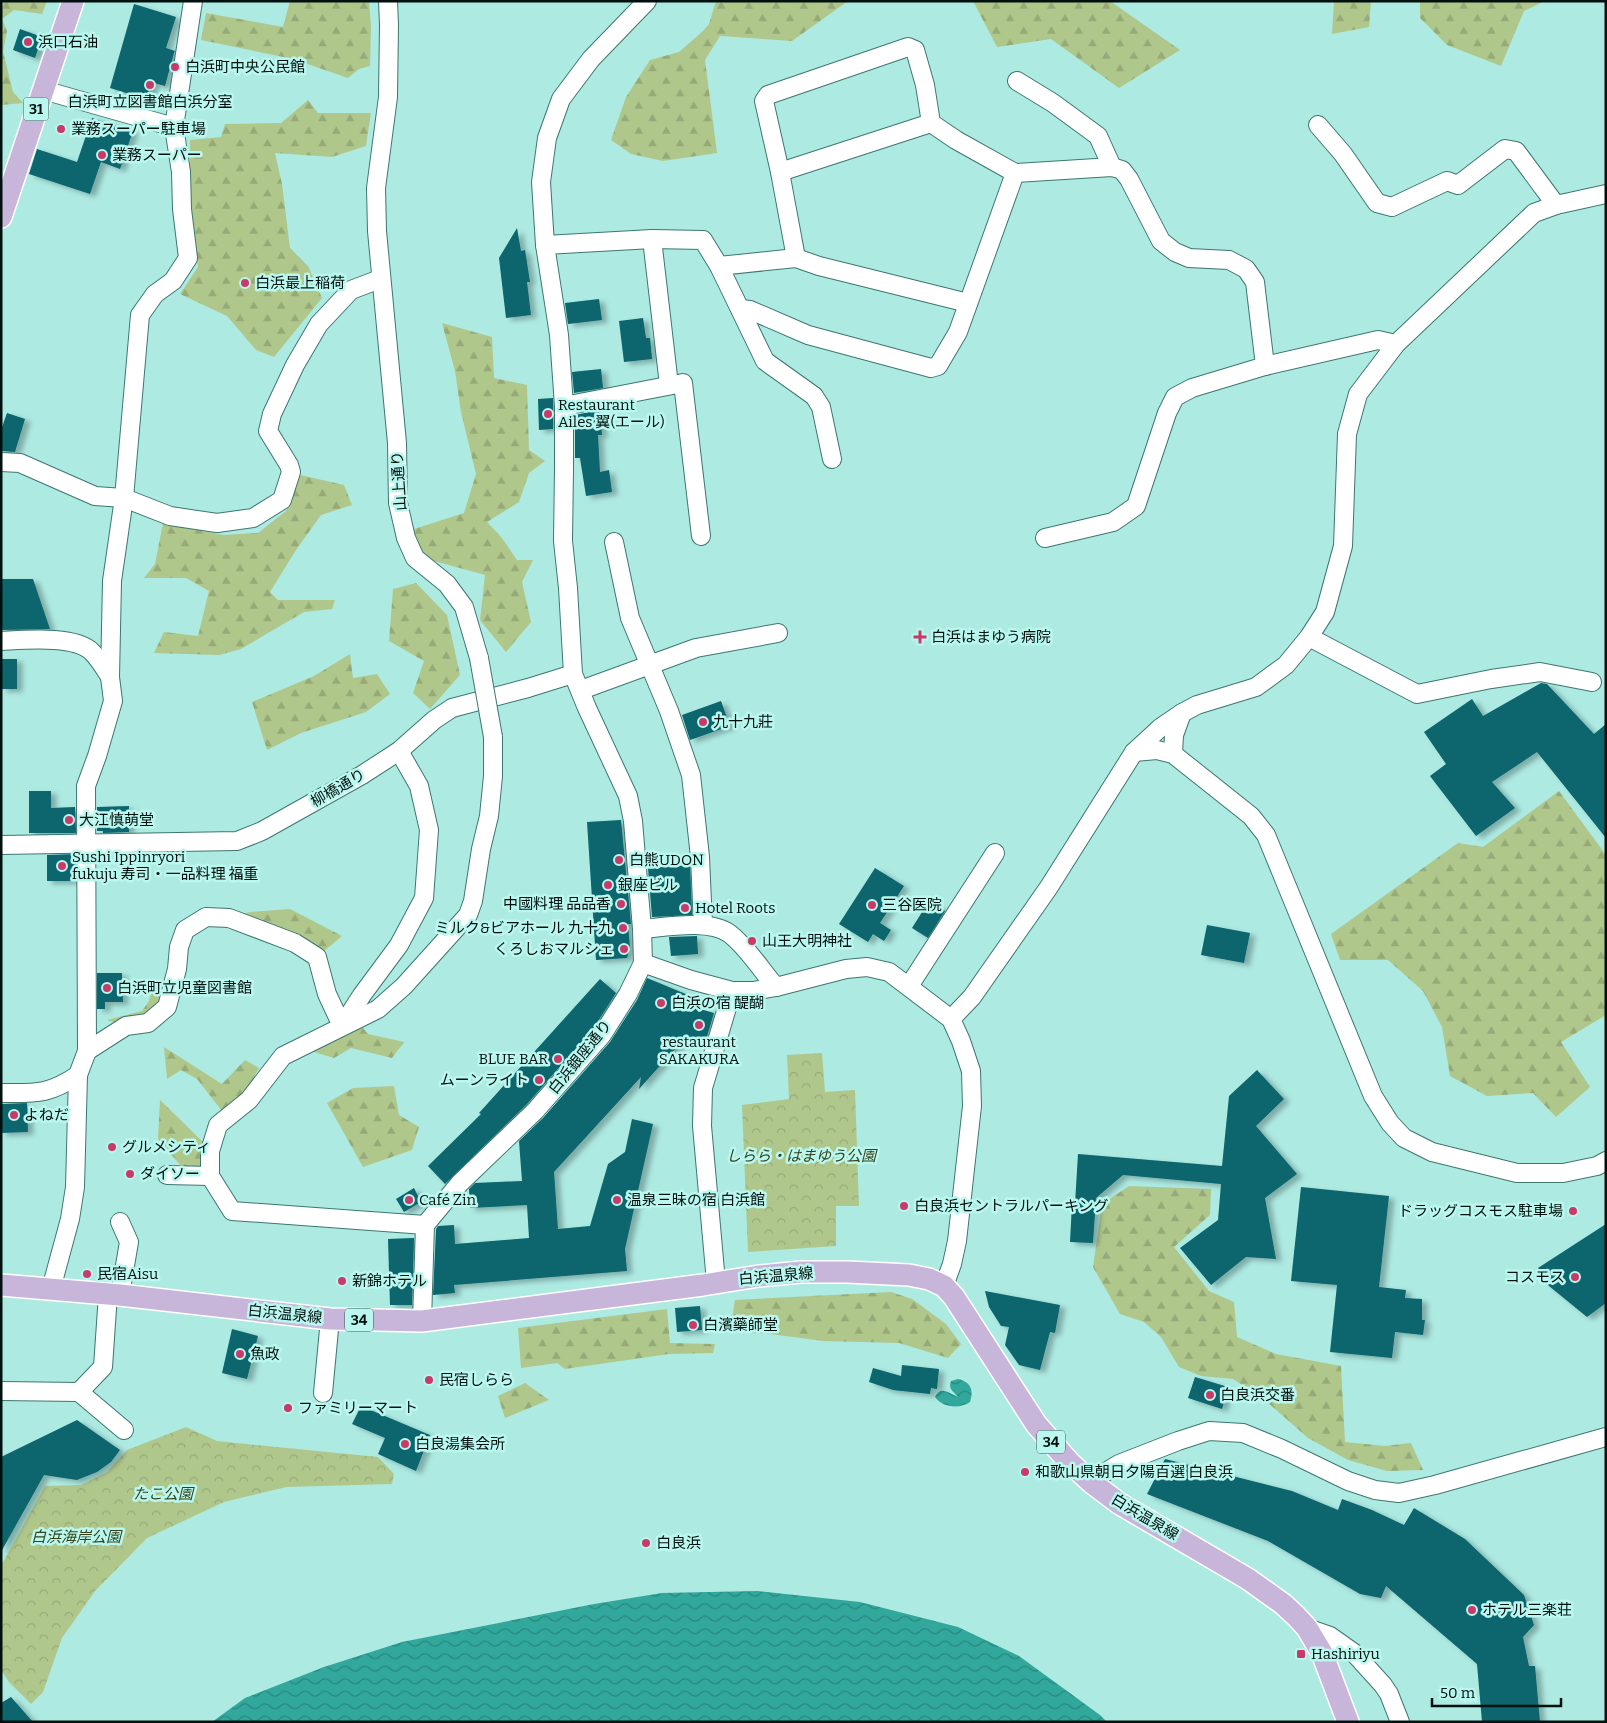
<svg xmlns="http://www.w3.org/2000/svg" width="1607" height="1723" font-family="Bitter,'Noto Sans JP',serif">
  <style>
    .forest { fill: url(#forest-firs) }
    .park { fill: url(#park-crowns) }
    .water { fill: url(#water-waves) }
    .building { fill: #08656e; filter: url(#shadow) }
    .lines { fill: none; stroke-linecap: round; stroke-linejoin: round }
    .minor-casing { stroke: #3c7770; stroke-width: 20 }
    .major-casing { stroke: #fff; stroke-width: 24 }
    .minor { stroke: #fff; stroke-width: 18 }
    .major { stroke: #c7b5da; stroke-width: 21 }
    .minor-bridge-casing { stroke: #3c7770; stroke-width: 20; stroke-linecap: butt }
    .minor-bridge { stroke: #fff; stroke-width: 18 }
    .poi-dot { fill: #c83b68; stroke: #baf7ef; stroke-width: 2 }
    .labels { text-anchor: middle; stroke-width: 5; stroke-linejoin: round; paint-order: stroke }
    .shield { fill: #baf7ef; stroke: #385552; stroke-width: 1 }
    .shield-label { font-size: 14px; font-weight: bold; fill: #00100e }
    .poi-label { font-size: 15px; fill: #00100e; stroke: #baf7ef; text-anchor: start }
    .street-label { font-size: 15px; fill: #00100e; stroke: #baf7ef }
    .park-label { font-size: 15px; font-style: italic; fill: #34411a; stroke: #baf7ef }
  </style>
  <defs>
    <pattern id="forest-firs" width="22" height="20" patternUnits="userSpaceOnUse" patternTransform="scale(1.25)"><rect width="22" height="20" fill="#b0c78c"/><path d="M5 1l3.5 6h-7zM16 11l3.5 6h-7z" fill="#96aa78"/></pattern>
    <pattern id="park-crowns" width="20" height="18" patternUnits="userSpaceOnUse" patternTransform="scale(1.25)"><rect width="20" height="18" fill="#b0c78c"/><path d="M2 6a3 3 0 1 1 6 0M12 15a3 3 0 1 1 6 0" fill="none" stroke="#96aa78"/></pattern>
    <pattern id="water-waves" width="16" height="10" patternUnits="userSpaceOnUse" patternTransform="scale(1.25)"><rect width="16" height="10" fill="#32a89c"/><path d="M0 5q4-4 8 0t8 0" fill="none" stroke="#28877e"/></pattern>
    <filter id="shadow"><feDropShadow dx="5.5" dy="3" stdDeviation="2.5" flood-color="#0004"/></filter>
  </defs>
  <rect width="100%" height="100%" fill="#adeae2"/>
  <!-- forest -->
  <g class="forest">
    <path d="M1,1h46l-5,13 -28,-4 -12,9 5,12 -4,20 10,41 10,11 -22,2z"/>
    <path d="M290,1h79l2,26 -1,39 -11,3 -11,9 -55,-19 -92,-19 5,-27 77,14z"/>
    <path d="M716,1h132l-56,40 -72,-5 -15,24 12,93 -54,8 -32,-7 -20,-14 15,-43 24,-37 29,-8 24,-21 6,-7z"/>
    <path d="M973,1h137l70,49 -61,38 -68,-49 -54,8z"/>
    <path d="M1334,1h37l-2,26 -37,7z"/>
    <path d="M1420,1h125l-21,10 -23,55 -54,-21 -27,-27z"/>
    <path d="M308,100l10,13h53l-5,33 -34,11 -57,-4 7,31 8,64 18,18 14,32 -48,59 -18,-7 -29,-34 -47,-22 18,-27 -9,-58 1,-69 31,-3 4,-13 56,-1z"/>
    <path d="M442,323l50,14 2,41 33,7 2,65 16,11 -16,12 -10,29 -32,20 15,16 15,22h16l-11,22 9,40 -25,30 -26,-32 5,-45 -58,-16 -16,-29 53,-17 12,-39 -15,-62 -6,-41z"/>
    <path d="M300,475l44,10 8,20 -31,10 -25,35 -26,42 8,8h57l-3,9 -28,3 -63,37 -22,6 -65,-2 10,-21 34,4 11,-45 -23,-13h-42l11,-14 8,-41 60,12 35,-2 28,-22z"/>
    <path d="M416,583l31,32 13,60 -30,34 -17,-16 11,-32 -35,-20 4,-52z"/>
    <path d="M350,654l3,24 24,-4 13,20 -24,18 -65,21 -34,17 -15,-48 62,-26z"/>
    <path d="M1559,791l47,64v160l-45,27 29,45 -34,30 -23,-24 -46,3 -37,-20 -8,-49 -19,-36 -35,-31h-48l-9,-26 127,-91 25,4z"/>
    <path d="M290,909l52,27 -25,21 -88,-39 21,-6z"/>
    <path d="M153,984l16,1 -2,22 -41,19 -19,-6 35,-9 7,-10z"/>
    <path d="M362,1027l6,7 36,8 -12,16 -41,-10 -17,10 -30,-9z"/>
    <path d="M164,1047l58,37 23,-24 14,8 -15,27 -22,16 -25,-32 -16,-9 -14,9z"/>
    <path d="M394,1086l5,29 20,12 -7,23 -49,17 -36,-64 26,-15z"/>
    <path d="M160,1100l45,44 -3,24 -21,-2 -23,-27z"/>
    <path d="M1129,1186l82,3 -1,26 -36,32 35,44 25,11 3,35 39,17 65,12 4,76 40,4 26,-3 12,27 -36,1 -39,-11 -40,-22 -43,-38 -32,-21 -32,-3 -22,-9 -18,-30 -17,-15 -24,-8 -27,-47 9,-63z"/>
    <path d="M891,1292l21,7 34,25 15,20 -13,14 -49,-15 -76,-2 -53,-7 -40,-2 5,-32z"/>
    <path d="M667,1309l3,34 45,1 -2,9 -44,1 -104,15 -8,-6 -36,5 -3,-40z"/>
    <path d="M525,1383l24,17 -44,18 -7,-22z"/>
  </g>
  <!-- park -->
  <g class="park">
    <path d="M822,1053l3,39 30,-2 4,116h-23v40l-88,6 -6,-147 47,-6 -2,-44z"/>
    <path d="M186,1427l31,14 161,16 16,17 -2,10 -106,3 -62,15 -77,36 -52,53 -33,47 -19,54 -12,12 -22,-22 -8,-12v-104l44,-80 36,-1 26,-13 20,-22z"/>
  </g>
  <!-- water -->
  <g class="water">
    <path d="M958,1379c13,3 16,11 12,23 -10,7 -27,6 -35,-5 5,-12 14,-4 23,0 -5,-6 -10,-8 -7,-16z"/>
    <path d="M758,1591l102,11 98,25 61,29 81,59 7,7h-895l33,-24 79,-31 78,-25 192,-38 68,-11z"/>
  </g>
  <!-- building -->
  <g class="building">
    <path d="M134,4l42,13 -10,31 9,3 -1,2 -9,33 -11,-3 -5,17 -39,-12z"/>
    <path d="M20,29l22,8 -7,21 -22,-8z"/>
    <path d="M92,118l41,13 -13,38 -19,-7 -11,32 -61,-20 8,-25 40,13z"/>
    <path d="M517,228l4,23 4,-1 5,32h-3l4,33 -25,3 -7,-60z"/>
    <path d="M599,299l3,21 -34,4 -3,-21z"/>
    <path d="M643,318l3,20h4l2,21 -28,3 -5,-41z"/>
    <path d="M601,369l2,19 -29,5 -2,-21z"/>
    <path d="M553,398v31l-14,1 -1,-31z"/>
    <path d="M600,410l2,25h-4l2,37 9,-2 3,22 -26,4 -6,-38h-5v-43z"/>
    <path d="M7,413l18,6 -10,33 -14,-1v-21z"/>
    <path d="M1,579h32l17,50 -49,1z"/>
    <rect x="1" y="659" width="16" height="30"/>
    <path d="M1541,683l6,1 47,50 12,-10v114l-69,-86 -45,30 23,26 -39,28 -46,-60 16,-12 -22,-32 48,-33 11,17z"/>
    <path d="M721,701l9,25 -40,14 -8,-25z"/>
    <path d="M29,791h22v17l24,-1 1,26h-47z"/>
    <path d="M129,806v26l-26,1v-2h-6v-24z"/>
    <path d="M621,820l10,104h-3l2,24 -3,10 -31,2 -9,-138z"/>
    <path d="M76,854v27h-29v-26z"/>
    <path d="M690,865l2,50 -40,2 -4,-49z"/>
    <path d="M875,868l29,18 -24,37 11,7 -7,11 -11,-7 -5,8 -29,-18z"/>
    <path d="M929,901l16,10 -17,27 -16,-10z"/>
    <path d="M1207,925l43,8 -6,30 -43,-8z"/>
    <path d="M697,936l1,18 -27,2 -2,-19z"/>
    <path d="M97,973h25l1,29h-18v7h-8z"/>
    <path d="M647,978l46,19 -4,9 25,7 -9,30 -19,-6 -47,52 2,-12 -87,95 4,57 32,-3 18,-62 17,-12 7,-33 21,5 -28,125 2,22 -173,14 1,8 -22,2 3,-66 2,-3 16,-1 1,19 74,-6 -2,-33 -57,3 -1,-19 6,-6 47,-2 -3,-40 24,-23 67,-76 27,-42z"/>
    <path d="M600,979l16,14 -23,36 -66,75 -82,80 -17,-18 53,-52 -2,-1z"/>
    <path d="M1257,1070l27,29 -28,27 41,48 -32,24 11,61 -30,-2 -35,28 -31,-37 38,-28 3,-36 -98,-9 -27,23 -3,45 -23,-1 2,-38h3l3,-50 144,12 7,-70z"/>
    <path d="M27,1103l1,29 -27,1v-29z"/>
    <path d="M1301,1187l88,9 -10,91 27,3 -1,8 17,1v21h3l-2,15 -28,-3 -3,26 -62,-6 7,-67 -46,-4z"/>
    <path d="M414,1188l7,14 -17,10 -8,-13z"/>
    <path d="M1606,1224v79l-19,14 -38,-31 -11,-18z"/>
    <path d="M414,1238l-2,67h-22l-2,-66z"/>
    <path d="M985,1291l75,14 -5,28 -5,-1 -10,38 -21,-5 -14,-20 4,-18 -8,-1 -12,-19z"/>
    <path d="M700,1306l2,24 -25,2 -2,-24z"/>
    <path d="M232,1329l26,7 -11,43 -25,-6z"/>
    <path d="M902,1365l37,4 -2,20 -6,-1 -1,6 -37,-4 -24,-8 4,-14 28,8z"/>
    <path d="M1195,1377l33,10 -6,22 -34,-11z"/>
    <path d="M361,1406l69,29 -14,36 -38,-17 7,-16 -33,-14z"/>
    <path d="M77,1420l43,30 -9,12 -14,10 -20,8 -33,-5 -43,77v-95z"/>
    <path d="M1165,1459l127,32 46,19 4,-11 30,11 32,15 10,-17 51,31 59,56 10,30 -11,12 6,29h6l5,56h-58l-5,-58 -91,-78 -5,12 -21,-4 -92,-53 -121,-47z"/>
    <path d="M11,1697l22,25h-32v-19z"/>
  </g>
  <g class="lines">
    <defs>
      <g id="minor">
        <path d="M388,1l1,24 -1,72 -12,91 1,43 20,212 1,60 8,35 9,20 32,26 17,23 15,51"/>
        <path d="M1017,81l36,22 45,33 14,31"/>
        <path d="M43,90l131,37"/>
        <path d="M1318,125l25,29 34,49 15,4 55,-26 11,4 47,-36 11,2 40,54"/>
        <path d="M780,172l151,-49"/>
        <path d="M1015,173l97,-6 10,3 7,9 32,62 14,11 14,6 40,2 17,9 9,13 10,84"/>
        <path d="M652,239l17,146"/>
        <path d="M545,245l107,-6 51,1 16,26 46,95 49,35 7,11 11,52"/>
        <path d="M719,266l77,-8 23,8 149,37"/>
        <path d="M740,309l10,1 58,25 123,33 7,-2 20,-34 57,-159 -59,-33 -25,-17 -6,-38 -10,-35 -7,-3 -140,48 -4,6 16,71 16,86"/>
        <path d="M564,406l119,-23 18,153"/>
        <path d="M1,462l19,1 75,33 29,2 46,18 47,7 36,-5 29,-18 9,-28 -2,-7 -21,-34 4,-17 23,-49 24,-41 32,-34 29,-11"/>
        <path d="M1045,538l68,-16 23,-16 31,-93 8,-16 17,-9 73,-22 113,-26 18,4"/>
        <path d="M614,542l16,76 39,93 22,64 9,82 3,68"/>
        <path d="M1309,637l108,57 74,-15 49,-7 52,10"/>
        <path d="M1,641c23,-1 74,-6 91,11 7,7 13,17 18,25"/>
        <path d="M581,690l115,-42 82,-15"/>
        <path d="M1134,752l23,-2 16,4 78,62 15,19 107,261 17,27 14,15 28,14 85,21h46l34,-7 9,-5"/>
        <path d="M1173,754l1,-19 8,-22"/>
        <path d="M1,845l236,-4 25,-10 100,-56 37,-24 35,-31 18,-12 76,-20 45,-14"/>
        <path d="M642,929c24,-2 68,-10 88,5 18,14 31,36 46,53"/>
        <path d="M643,963l48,17 41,11h21l23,-4 70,-18 21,-2 22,5 62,47 10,22 10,30 1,35 -15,135 -5,23 -8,22"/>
        <path d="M909,986l86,-133"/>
        <path d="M951,1019l21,-22 77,-110 85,-135 26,-24 22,-15 15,-8 59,-18 30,-22 23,-28 16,-25 18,-66 4,-112 11,-40 38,-50 138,-131 22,-8 50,-11"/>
        <path d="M342,1026l20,-31 37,-50 25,-47 5,-68 -10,-44 -20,-35"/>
        <path d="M87,1051l39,-25 22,-3 19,-16 10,-38 2,-22 6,-17 21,-13 23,1 66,25 22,14 10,37 15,32"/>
        <path d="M1,1093c35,0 47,2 77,-18"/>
        <path d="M167,1175l43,1"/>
        <path d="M120,1222l9,20 -9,53"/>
        <path d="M425,1225l-193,-14 -22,-35v-25l8,-26 31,-25 34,-44 95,-47 26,-23 64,-71 5,-14 8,-52 8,-33 4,-40v-39"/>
        <path d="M716,1282l-14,-156 1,-38 29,-97"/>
        <path d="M51,1289l19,-70 5,-32 3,-112 9,-24 -1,-265 11,-30 16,-55 -3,-24 2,-96 12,-83 16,-183 15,-21 18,-13 15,-23 -6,-49 -1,-37 -7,-45 19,-126"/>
        <path d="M422,1321l3,-96 35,-42 75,-72 67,-76 26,-41 15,-31 -1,-34 -9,-108 -5,-25 -41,-88 -14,-34 -5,-86 -5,-47 1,-73v-62l-5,-71 -14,-90 -4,-63 6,-44 14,-39 30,-40 56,-58"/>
        <path d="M1,1391l78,1 45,38"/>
        <path d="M79,1392l24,-25 5,-73"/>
        <path d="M323,1393l7,-74"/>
        <path d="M1092,1483l12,-10 15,-9 59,-23 31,-10 34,2 39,16 66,32 27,9 24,3 36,-8 171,-48"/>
        <path d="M1307,1628l23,8 24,17 29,32 6,9 11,28"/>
      </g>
      <g id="major">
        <path d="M1,217l72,-216"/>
        <path d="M1,1285l119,10 210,24 92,2 281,-36 56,-9 42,-4h46l62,3 20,4 15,7 10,11 82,127 33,38 23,21 28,21 128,75 35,25 13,12 11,12 15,25 26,69"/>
      </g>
    </defs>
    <!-- minor casing -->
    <use href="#minor" class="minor-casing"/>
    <!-- major casing -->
    <use href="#major" class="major-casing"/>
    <!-- minor -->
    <use href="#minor" class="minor"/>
    <!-- major -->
    <use href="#major" class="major"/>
    <defs>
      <path id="minor-bridge" d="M479,658l14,79"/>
    </defs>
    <!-- minor-bridge casing -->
    <use href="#minor-bridge" class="minor-bridge-casing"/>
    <!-- minor-bridge -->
    <use href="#minor-bridge" class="minor-bridge"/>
  </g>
  <!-- markers -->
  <g class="poi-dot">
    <circle cx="28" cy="42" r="5"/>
    <circle cx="175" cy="67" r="5"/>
    <circle cx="150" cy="85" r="5"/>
    <circle cx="61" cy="129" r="5"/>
    <circle cx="102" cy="155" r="5"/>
    <circle cx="245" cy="283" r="5"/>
    <circle cx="548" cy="414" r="5"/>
    <path d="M917.5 629.5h5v5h5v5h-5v5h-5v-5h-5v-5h5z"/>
    <circle cx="703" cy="722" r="5"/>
    <circle cx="69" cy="820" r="5"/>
    <circle cx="619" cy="860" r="5"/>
    <circle cx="62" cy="866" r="5"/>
    <circle cx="608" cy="885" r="5"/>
    <circle cx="621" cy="904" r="5"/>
    <circle cx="872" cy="905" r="5"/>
    <circle cx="685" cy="908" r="5"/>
    <circle cx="623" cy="928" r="5"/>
    <circle cx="752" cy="941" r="5"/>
    <circle cx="624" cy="949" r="5"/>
    <circle cx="107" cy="988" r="5"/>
    <circle cx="661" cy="1003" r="5"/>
    <circle cx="699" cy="1025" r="5"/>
    <circle cx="558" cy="1059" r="5"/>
    <circle cx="539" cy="1080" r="5"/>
    <circle cx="14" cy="1115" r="5"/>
    <circle cx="112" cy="1147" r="5"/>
    <circle cx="130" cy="1174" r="5"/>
    <circle cx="409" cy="1200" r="5"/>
    <circle cx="617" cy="1200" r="5"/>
    <circle cx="904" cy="1206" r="5"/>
    <circle cx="1573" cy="1211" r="5"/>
    <circle cx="87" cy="1274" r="5"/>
    <circle cx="1575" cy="1277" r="5"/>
    <circle cx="342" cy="1281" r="5"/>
    <circle cx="693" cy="1325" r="5"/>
    <circle cx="240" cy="1354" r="5"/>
    <circle cx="429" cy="1380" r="5"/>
    <circle cx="1210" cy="1395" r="5"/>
    <circle cx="288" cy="1408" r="5"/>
    <circle cx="405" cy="1444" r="5"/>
    <circle cx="1025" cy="1472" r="5"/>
    <circle cx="646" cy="1543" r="5"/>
    <circle cx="1472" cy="1610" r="5"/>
    <rect x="1296" y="1649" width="10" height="10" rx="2.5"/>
  </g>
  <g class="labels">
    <!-- shield labels -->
    <g class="shield">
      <rect x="23.5" y="97.5" width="25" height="23" rx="4"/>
      <rect x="345" y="1308.5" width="28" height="23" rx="4"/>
      <rect x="1037" y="1430.5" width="28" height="23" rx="4"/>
    </g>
    <g class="shield-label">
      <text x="36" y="114">31</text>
      <text x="359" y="1325">34</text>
      <text x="1051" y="1447">34</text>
    </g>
    <!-- poi labels -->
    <g class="poi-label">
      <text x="38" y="47">浜口石油</text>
      <text x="185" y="72">白浜町中央公民館</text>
      <text x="150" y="107" text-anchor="middle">白浜町立図書館白浜分室</text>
      <text x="71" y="134">業務スーパー駐車場</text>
      <text x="112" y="160">業務スーパー</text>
      <text x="255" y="288">白浜最上稲荷</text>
      <text x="558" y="410">Restaurant<tspan x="558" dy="17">Ailes 翼(エール)</tspan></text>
      <text x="931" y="642">白浜はまゆう病院</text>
      <text x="713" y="727">九十九莊</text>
      <text x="79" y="825">大江慎萌堂</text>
      <text x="72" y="862">Sushi Ippinryori<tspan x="72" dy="17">fukuju 寿司・一品料理 福重</tspan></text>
      <text x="629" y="865">白熊UDON</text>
      <text x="618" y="890">銀座ビル</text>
      <text x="611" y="909" text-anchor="end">中國料理 品品香</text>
      <text x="882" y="910">三谷医院</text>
      <text x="695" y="913">Hotel Roots</text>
      <text x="613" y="933" text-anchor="end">ミルク&amp;ビアホール 九十九</text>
      <text x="762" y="946">山王大明神社</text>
      <text x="614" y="954" text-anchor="end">くろしおマルシェ</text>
      <text x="117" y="993">白浜町立児童図書館</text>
      <text x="671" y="1008">白浜の宿 醍醐</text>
      <text x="699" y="1047" text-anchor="middle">restaurant<tspan x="699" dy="17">SAKAKURA</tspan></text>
      <text x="548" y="1064" text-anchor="end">BLUE BAR</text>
      <text x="529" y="1085" text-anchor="end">ムーンライト</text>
      <text x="24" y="1120">よねだ</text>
      <text x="122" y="1152">グルメシティ</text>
      <text x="140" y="1179">ダイソー</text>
      <text x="419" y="1205">Café Zin</text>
      <text x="627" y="1205">温泉三昧の宿 白浜館</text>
      <text x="914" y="1211">白良浜セントラルパーキング</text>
      <text x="1563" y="1216" text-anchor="end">ドラッグコスモス駐車場</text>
      <text x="97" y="1279">民宿Aisu</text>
      <text x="1565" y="1282" text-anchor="end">コスモス</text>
      <text x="352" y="1286">新錦ホテル</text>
      <text x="703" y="1330">白濱藥師堂</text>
      <text x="250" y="1359">魚政</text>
      <text x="439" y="1385">民宿しらら</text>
      <text x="1220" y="1400">白良浜交番</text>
      <text x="298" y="1413">ファミリーマート</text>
      <text x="415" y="1449">白良湯集会所</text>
      <text x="1035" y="1477">和歌山県朝日夕陽百選 白良浜</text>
      <text x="656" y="1548">白良浜</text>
      <text x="1482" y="1615">ホテル三楽荘</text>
      <text x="1311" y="1659">Hashiriyu</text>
    </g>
    <!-- street labels -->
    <g class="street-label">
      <text transform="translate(399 481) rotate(-94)" y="5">山上通り</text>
      <text transform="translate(338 788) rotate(-30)" y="5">柳橋通り</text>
      <text transform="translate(580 1057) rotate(-51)" y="5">白浜銀座通り</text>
      <text transform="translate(776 1276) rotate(-5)" y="5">白浜温泉線</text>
      <text transform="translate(285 1314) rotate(6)" y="5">白浜温泉線</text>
      <text transform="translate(1145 1517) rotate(31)" y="5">白浜温泉線</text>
    </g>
    <!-- park labels -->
    <g class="park-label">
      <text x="801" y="1161">しらら・はまゆう公園</text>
      <text x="163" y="1499">たこ公園</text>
      <text x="76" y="1542">白浜海岸公園</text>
    </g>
  </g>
  <!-- border -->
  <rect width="1607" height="1723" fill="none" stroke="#00100e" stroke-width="5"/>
  <!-- scale -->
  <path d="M1432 1698v8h129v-8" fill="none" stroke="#00100e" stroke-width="2.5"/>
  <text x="1440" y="1698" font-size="15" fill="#00100e" stroke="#baf7ef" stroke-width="4" paint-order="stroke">50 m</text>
</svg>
